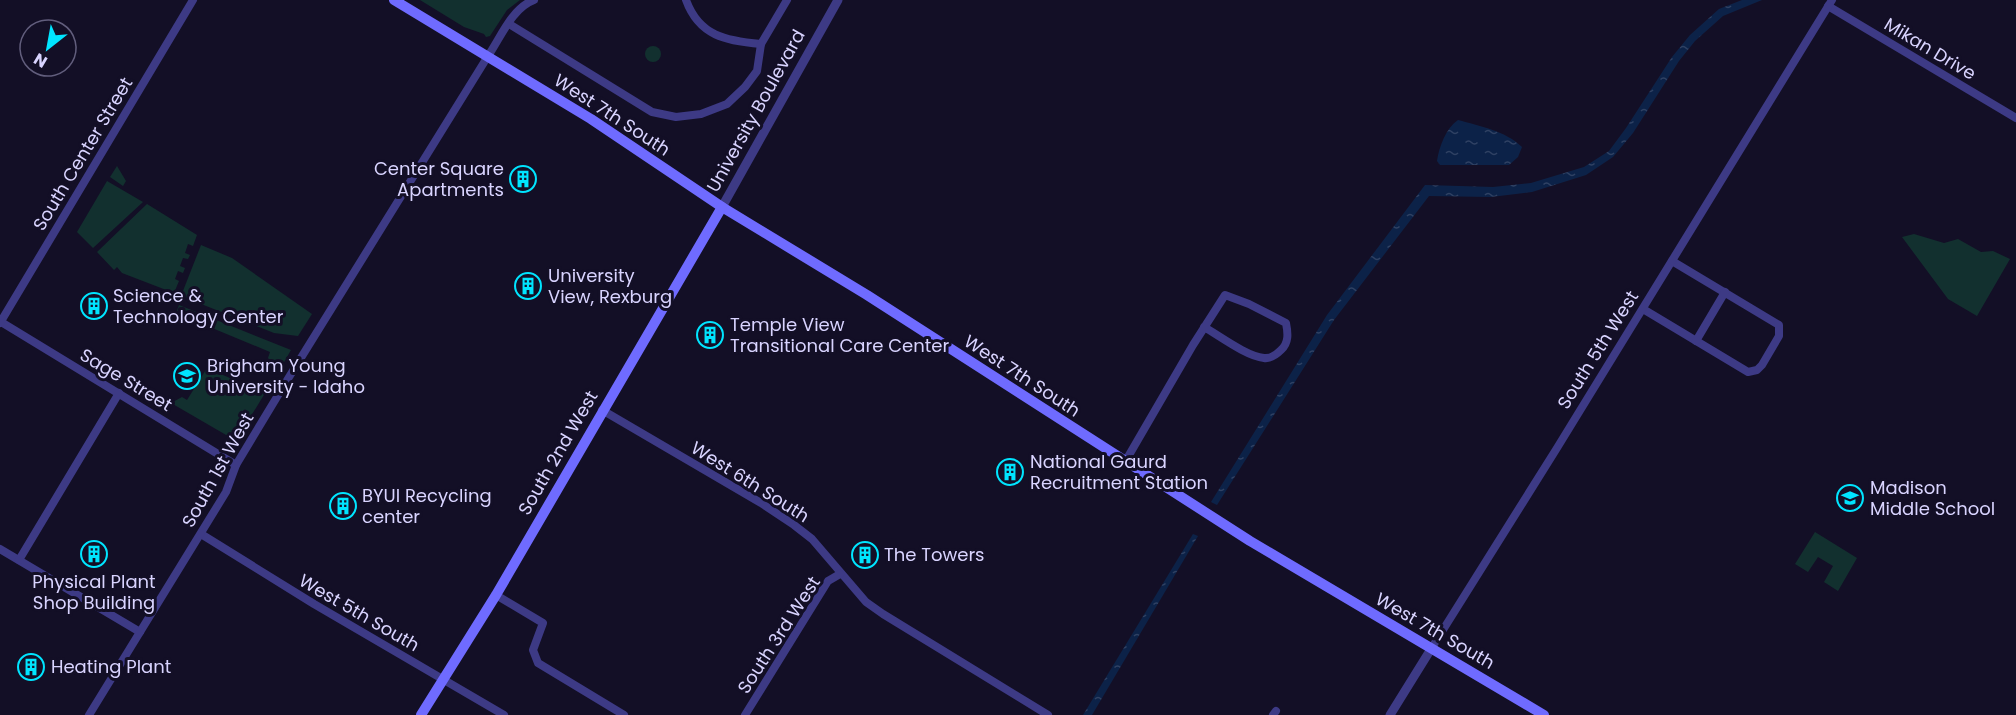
<svg xmlns="http://www.w3.org/2000/svg" width="2016" height="715" font-family="Poppins,sans-serif">
  <style>
    .green { fill: #12302f }
    .water { fill: url(#water-ripples) }
    .lines { fill: none; stroke-linecap: round; stroke-linejoin: round }
    .minor { stroke: #3d3a85; stroke-width: 8 }
    .tertiary { stroke: #3d3a85; stroke-width: 9 }
    .secondary { stroke: #6f6bff; stroke-width: 10 }
    .labels { text-anchor: middle; stroke-width: 6; stroke-linejoin: round; paint-order: stroke }
    .street-label { font-size: 18px; fill: #d9d4ff; stroke: #130f26 }
    .poi-label { font-size: 18px; fill: #d9d4ff; stroke: #130f26; text-anchor: start }
  </style>
  <defs>
    <pattern id="water-ripples" width="26" height="14" patternUnits="userSpaceOnUse" patternTransform="scale(1.5)"><rect width="26" height="14" fill="#0c2248"/><path d="M2 4q2-2 4 0t4 0M15 11q2-2 4 0t4 0" fill="none" stroke="#2f4163"/></pattern>
  </defs>
  <rect width="100%" height="100%" fill="#130f26"/>
  <!-- green -->
  <g class="green">
    <path d="M420,0h100l-13,10 -17,26 -4,1 -2,-3 -20,-7z"/>
    <circle cx="653" cy="54" r="8"/>
    <path d="M117,166l9,15 -3,5 -13,-9z"/>
    <path d="M107,181l36,21 -50,46 -16,-16z"/>
    <path d="M147,204l50,31 -4,11 -5,-2 -3,9 5,2 -2,4 -5,-1 -3,8 5,2 -2,5 -5,-2 -3,8 4,2 -5,12 -52,-20 -5,-6 -3,3 -17,-18z"/>
    <path d="M1914,234l30,9 14,-4 23,13 12,-1 17,8 -33,57 -29,-17 -46,-62z"/>
    <path d="M201,245l31,13 80,56 -14,22 -24,-3 -93,-37z"/>
    <path d="M179,305l112,45 -12,21 -11,-13 2,-6 -94,-39z"/>
    <path d="M207,368l48,21 3,-8 15,-1 -36,59h-4l-62,-36 11,-6 5,3z"/>
    <path d="M1815,532l42,26 -19,33 -14,-9 9,-16 -15,-9 -10,15 -13,-8z"/>
  </g>
  <!-- water -->
  <g class="water">
    <path d="M1742,0h20l-39,16 -28,25 -16,20 -46,72 -20,24 -27,18 -54,17 -41,5 -62,-1 -95,124 -117,185 -6,-3 116,-187 98,-130 68,2 38,-4 53,-16 25,-16 17,-23 46,-71 18,-22 29,-26z"/>
    <path d="M1458,120c21,6 48,11 64,27l-4,10 -9,8h-69l-3,-4c2,-14 9,-33 21,-41z"/>
    <path d="M1193,534l5,2 -106,179h-9z"/>
  </g>
  <g class="lines">
    <!-- minor -->
    <g class="minor">
      <path d="M686,0c13,36 40,41 75,44"/>
      <path d="M1828,6l188,112"/>
      <path d="M509,24l143,88 24,5 25,-3 26,-10 18,-17 12,-16 4,-27 26,-44"/>
      <path d="M1643,309l105,63 9,-2 5,-5 17,-29v-11l-107,-64"/>
      <path d="M1,322l235,143"/>
      <path d="M0,323l193,-323"/>
      <path d="M1696,341l29,-49"/>
      <path d="M602,410l159,93 33,22 18,14 54,63 17,12 165,101"/>
      <path d="M1125,462l68,-117 32,-50 24,9 37,19c2,10 3,20 -5,27 -5,5 -10,9 -17,8 -18,-2 -44,-22 -60,-31"/>
      <path d="M201,534l113,70 190,111"/>
      <path d="M0,549l140,83"/>
      <path d="M19,560l100,-167"/>
      <path d="M496,595l47,28 -10,27 5,13 86,52"/>
      <path d="M1431,649l126,-201 275,-448"/>
      <path d="M89,715l137,-223 10,-27 50,-83 202,-326c13,-19 24,-48 46,-56"/>
      <path d="M745,715l83,-134 12,-7"/>
      <path d="M1273,715l3,-4"/>
    </g>
    <!-- tertiary -->
    <g class="tertiary">
      <path d="M722,207l116,-207"/>
      <path d="M1390,715l41,-66"/>
    </g>
    <!-- secondary -->
    <g class="secondary">
      <path d="M394,0l197,119 131,88 145,88 383,246 294,174"/>
      <path d="M421,715l75,-120 226,-388"/>
    </g>
  </g>
  <!-- icons -->
  <defs>
    <symbol id="building-ring" viewBox="-11 -11 22 22"><circle r="9.5" fill="#130f26" stroke="#00e5ff" stroke-width="1.5"/><path d="M-4-6H4V6H1V3H-1V6H-4ZM-2.5-4.3h1.7v1.8h-1.7ZM.8-4.3h1.7v1.8H.8ZM-2.5-1h1.7V.8h-1.7ZM.8-1h1.7V.8H.8Z" fill="#00e5ff"/></symbol>
    <symbol id="university-ring" viewBox="-11 -11 22 22"><circle r="9.5" fill="#130f26" stroke="#00e5ff" stroke-width="1.5"/><path d="M0-5L7-2L0 1L-7-2ZM-4 1L0 2.5L4 1V4Q0 6-4 4Z" fill="#00e5ff"/></symbol>
    <symbol id="school-ring" viewBox="-11 -11 22 22"><circle r="9.5" fill="#130f26" stroke="#00e5ff" stroke-width="1.5"/><path d="M0-5L7-2L0 1L-7-2ZM-4 1L0 2.5L4 1V4Q0 6-4 4Z" fill="#00e5ff"/></symbol>
  </defs>
  <g fill-rule="evenodd">
    <use href="#building-ring" x="508" y="164" width="30" height="30"/>
    <use href="#building-ring" x="513" y="271" width="30" height="30"/>
    <use href="#building-ring" x="79" y="291" width="30" height="30"/>
    <use href="#building-ring" x="695" y="320" width="30" height="30"/>
    <use href="#university-ring" x="172" y="361" width="30" height="30"/>
    <use href="#building-ring" x="995" y="457" width="30" height="30"/>
    <use href="#school-ring" x="1835" y="483" width="30" height="30"/>
    <use href="#building-ring" x="328" y="491" width="30" height="30"/>
    <use href="#building-ring" x="79" y="539" width="30" height="30"/>
    <use href="#building-ring" x="850" y="540" width="30" height="30"/>
    <use href="#building-ring" x="16" y="652" width="30" height="30"/>
  </g>
  <g class="labels">
    <!-- street labels -->
    <g class="street-label">
      <text transform="translate(1930 49) rotate(31)" y="6">Mikan Drive</text>
      <text transform="translate(756 111) rotate(-61)" y="6">University Boulevard</text>
      <text transform="translate(612 115) rotate(33)" y="6">West 7th South</text>
      <text transform="translate(83 154) rotate(-59)" y="6">South Center Street</text>
      <text transform="translate(1598 350) rotate(-58)" y="6">South 5th West</text>
      <text transform="translate(1022 376) rotate(33)" y="6">West 7th South</text>
      <text transform="translate(126 380) rotate(31)" y="6">Sage Street</text>
      <text transform="translate(558 453) rotate(-60)" y="6">South 2nd West</text>
      <text transform="translate(218 470) rotate(-61)" y="6">South 1st West</text>
      <text transform="translate(750 482) rotate(32)" y="6">West 6th South</text>
      <text transform="translate(359 613) rotate(30)" y="6">West 5th South</text>
      <text transform="translate(1435 631) rotate(30)" y="6">West 7th South</text>
      <text transform="translate(779 635) rotate(-57)" y="6">South 3rd West</text>
    </g>
    <!-- poi labels -->
    <g class="poi-label">
      <text x="504" y="175" text-anchor="end">Center Square<tspan x="504" dy="21">Apartments</tspan></text>
      <text x="548" y="282">University<tspan x="548" dy="21">View, Rexburg</tspan></text>
      <text x="113" y="302">Science &amp;<tspan x="113" dy="21">Technology Center</tspan></text>
      <text x="730" y="331">Temple View<tspan x="730" dy="21">Transitional Care Center</tspan></text>
      <text x="207" y="372">Brigham Young<tspan x="207" dy="21">University - Idaho</tspan></text>
      <text x="1030" y="468">National Gaurd<tspan x="1030" dy="21">Recruitment Station</tspan></text>
      <text x="1870" y="494">Madison<tspan x="1870" dy="21">Middle School</tspan></text>
      <text x="362" y="502">BYUI Recycling<tspan x="362" dy="21">center</tspan></text>
      <text x="884" y="561">The Towers</text>
      <text x="94" y="588" text-anchor="middle">Physical Plant<tspan x="94" dy="21">Shop Building</tspan></text>
      <text x="51" y="673">Heating Plant</text>
    </g>
  </g>
  <!-- north arrow -->
  <g transform="translate(48 48) rotate(211)"><circle r="28" fill="#130f26" stroke="#625e7d" stroke-width="1.5"/>
  <path d="M0-4.5L10 22L0 15L-10 22Z" fill="#00e5ff"/>
  <text y="-9" font-size="16" font-weight="bold" text-anchor="middle" fill="#d9d4ff">N</text>
  </g>
</svg>
